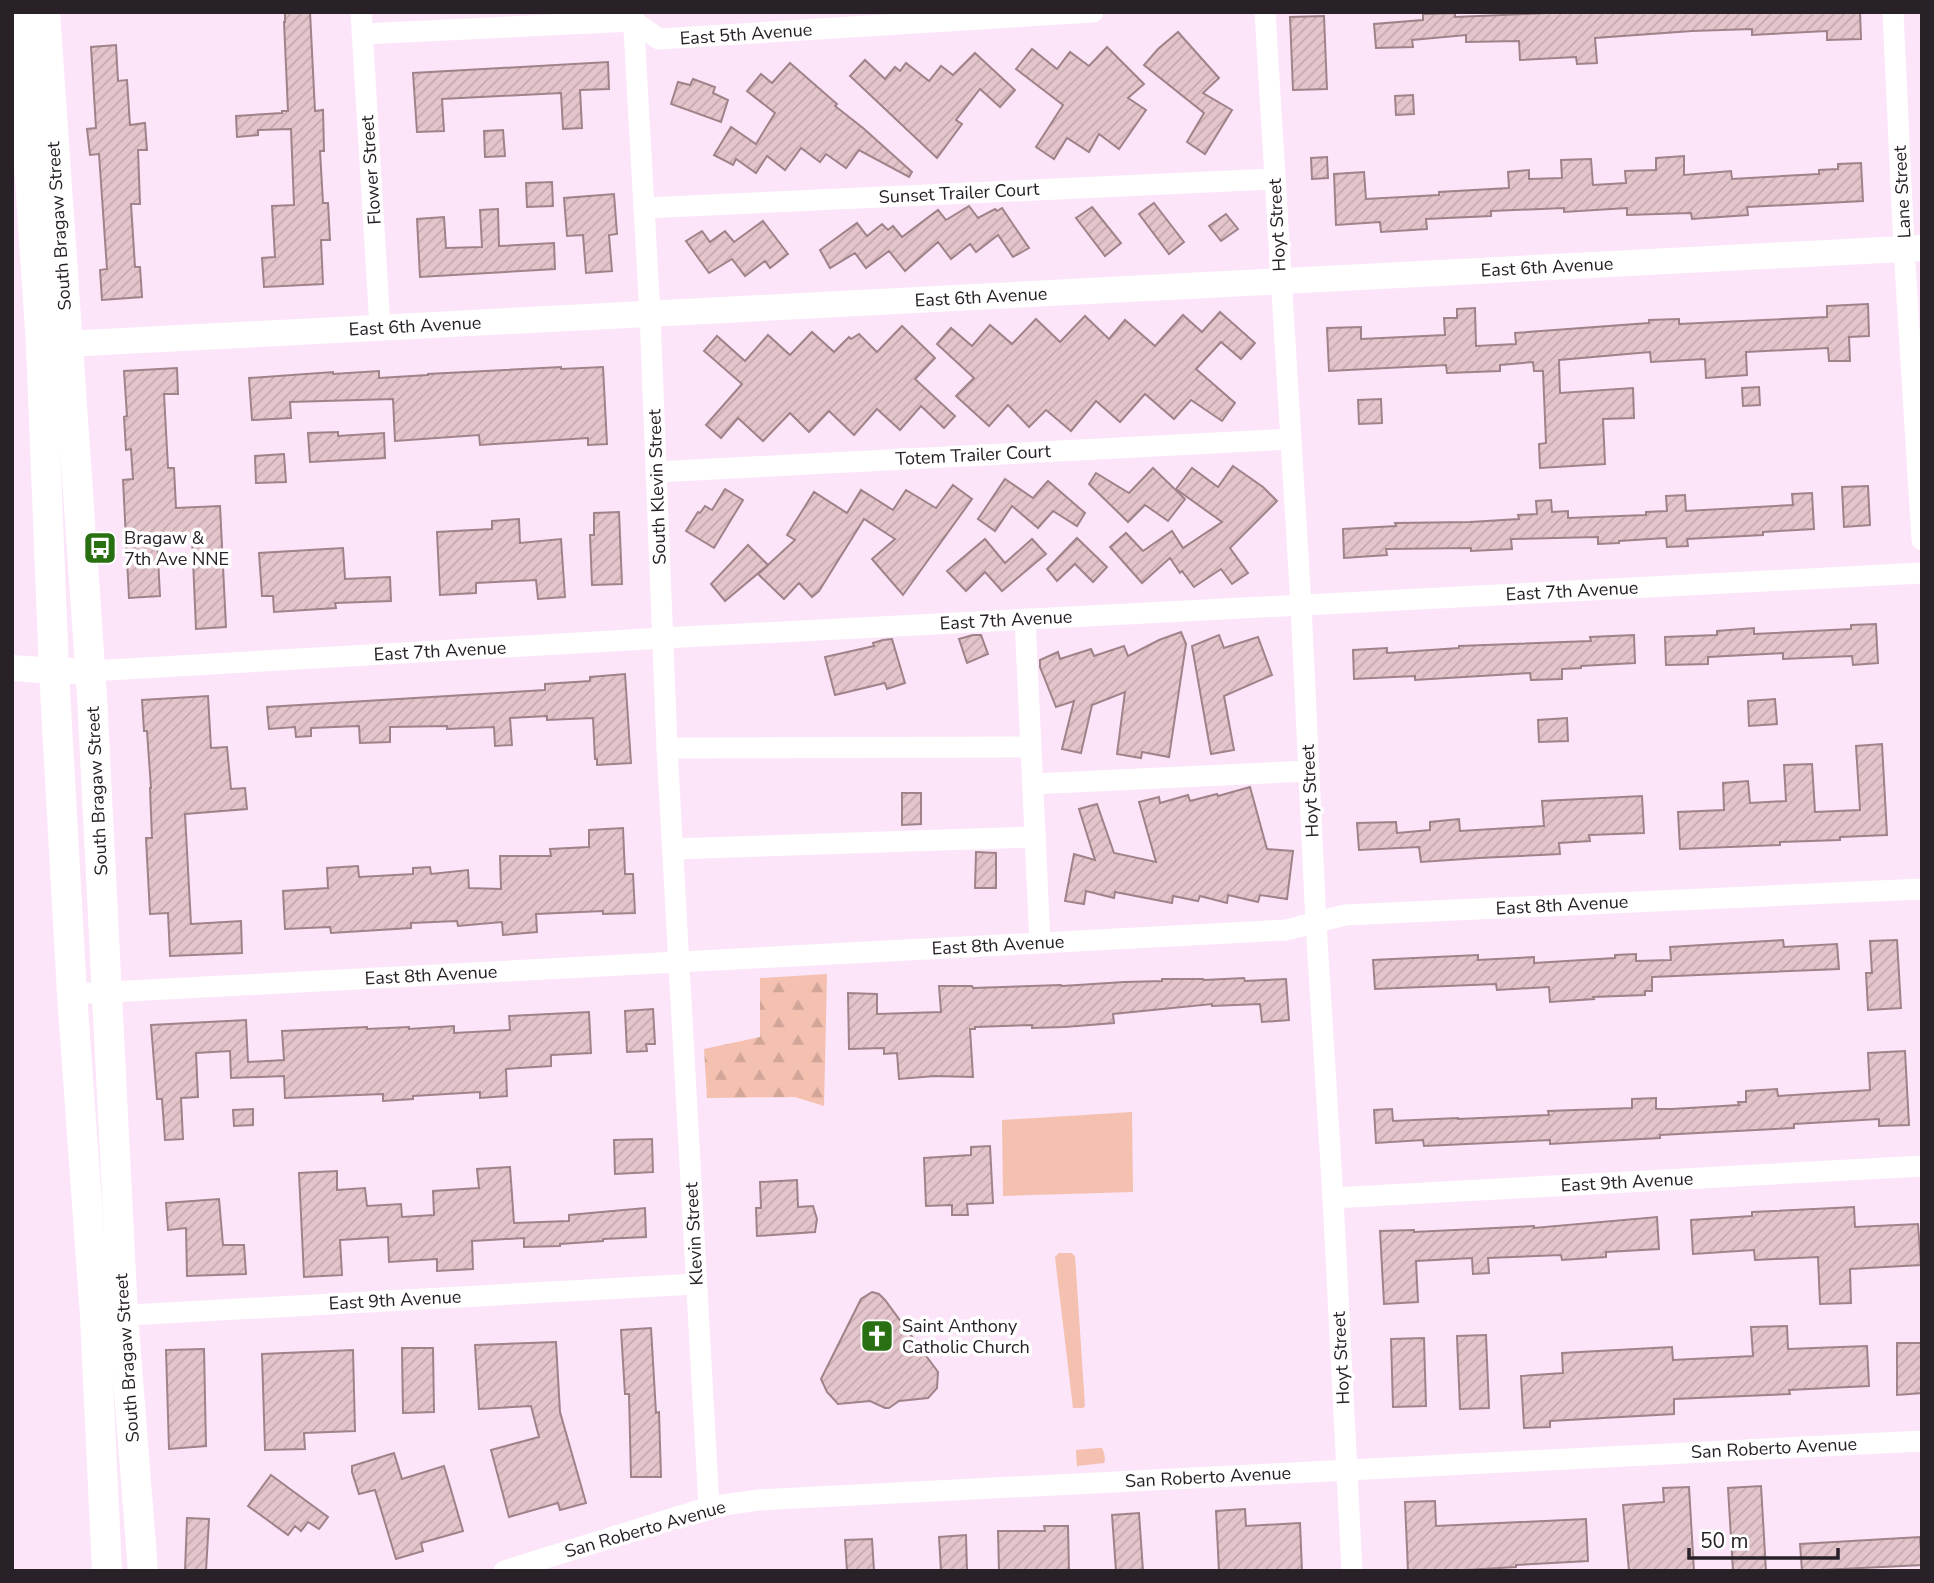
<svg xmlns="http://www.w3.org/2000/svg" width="1934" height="1583" font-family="'Nunito Sans',sans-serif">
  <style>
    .green { fill: #f4c0b0 }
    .forest { fill: url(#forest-firs) }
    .building { fill: url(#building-hatch); stroke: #a08289; stroke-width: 2 }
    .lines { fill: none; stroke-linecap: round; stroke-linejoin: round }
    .minor { stroke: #fff; stroke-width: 21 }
    .tertiary { stroke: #fff; stroke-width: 26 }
    .secondary { stroke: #fff; stroke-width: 30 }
    .labels { text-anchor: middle; stroke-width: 7; stroke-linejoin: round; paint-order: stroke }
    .street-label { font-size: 18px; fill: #292128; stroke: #fff }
    .poi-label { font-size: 18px; fill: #292128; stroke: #fff; text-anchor: start }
  </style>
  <defs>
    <pattern id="forest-firs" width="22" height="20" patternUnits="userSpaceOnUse" patternTransform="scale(1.75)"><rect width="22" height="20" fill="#f4c0b0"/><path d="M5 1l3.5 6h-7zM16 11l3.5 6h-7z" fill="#d1a597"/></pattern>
    <pattern id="building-hatch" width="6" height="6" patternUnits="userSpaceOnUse" patternTransform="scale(1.75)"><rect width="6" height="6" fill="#e5c5cc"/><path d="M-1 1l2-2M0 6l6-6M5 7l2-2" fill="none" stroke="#c4a9af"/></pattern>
  </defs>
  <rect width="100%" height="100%" fill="#fce4f9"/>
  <!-- green -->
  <g class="green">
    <path d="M1132,1112l1,80 -130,4 -1,-76z"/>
    <path d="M1059,1253h12l4,3 10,150 -2,2h-10l-18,-151z"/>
    <path d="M1099,1448h3c2,4 4,11 2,15l-27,3 -1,-16z"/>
  </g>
  <!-- forest -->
  <path class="forest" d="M827,974l-3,132 -29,-9 -88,1 -3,-49 56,-12v-59z"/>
  <!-- building -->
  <g class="building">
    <path d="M285,12h25l5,99 8,-1 1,41h-4l3,52h5l2,37h-9l2,44 -59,3 -2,-29 13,-1 -3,-51 22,-1 -3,-76 -33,1v5l-21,2 -1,-21 46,-3v-2h6l-4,-89h1z"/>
    <path d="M1572,12h288l1,27 -34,1v-9l-75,4v-6l-60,2 -97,7 2,25 -20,1 -1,-7 -56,3 -1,-19 -53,1v-7l-54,5 1,7 -37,1 -2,-24 49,-4v-6l32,-1v4z"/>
    <path d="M1324,16l3,73 -34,1 -3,-73z"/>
    <path d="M1178,32l41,46 -16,15 29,17 -27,44 -18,-12 17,-29 -60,-48 14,-16z"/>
    <path d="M116,45l2,36 9,-1 3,45 15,-2 2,27h-9l2,54h-9l4,63h5l2,30 -40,3 -2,-30 7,-1 -8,-115 -9,1 -3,-26 9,-1 -5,-81z"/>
    <path d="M1107,47l37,37 -16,14 18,12 -27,39 -20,-15 -10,18 -22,-14 -13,21 -18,-12 27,-42 -47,-36 16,-20 25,20 13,-17 19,14z"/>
    <path d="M975,53l40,37 -15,17 -20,-18 -24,31 6,4 -25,34 -87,-82 15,-16 20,19 10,-12 5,4 6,-8 23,18 12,-15 12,9z"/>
    <path d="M608,62l1,27 -29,1 2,38 -19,1 -2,-36 -119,6 2,32 -27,1 -4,-59z"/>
    <path d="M790,63l47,41 -2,2 28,22 49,44 -3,5 -50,-27 -13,18 -20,-14 -6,8 -19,-14 -16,22 -18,-14 -11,17 -20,-14 -3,6 -19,-10 17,-28 25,17 19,-31 -28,-22 14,-17 11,9z"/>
    <path d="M693,79l22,8 -2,6 15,7 -7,22 -50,-18 7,-22 12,3z"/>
    <path d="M1413,95l1,19 -18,1 -1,-19z"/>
    <path d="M503,130l2,26 -20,1 -1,-26z"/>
    <path d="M1684,156v19l47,-4 1,8 87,-5v-4l19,-1v-5l23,-1 2,38 -116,6 1,8 -56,4 -1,-6 -64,2v-7l-63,4v-4l-73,3v5l-65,3 1,10 -46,3 -1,-10 -44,3 -2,-51 30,-2 2,27 73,-4v-3l70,-4 -1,-16 21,-2v9l33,-1 -1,-18 30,-1 2,26 33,-2 -1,-12 31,-1v-12z"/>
    <path d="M1327,157l1,21 -16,1 -1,-21z"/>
    <path d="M552,182l1,24 -26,1 -1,-24z"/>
    <path d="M614,194l3,40 -8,1 3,36 -26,2 -3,-38 -16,1 -3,-38z"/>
    <path d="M1154,203l30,39 -15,12 -30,-40z"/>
    <path d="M969,206l9,12 17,-9 2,2 5,-3 27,40 -16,9 -15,-22 -22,17 -6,-8 -19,15 -13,-17 -33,29 -16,-20 -23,17 -11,-15 -25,15 -10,-18 37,-27 10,13 15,-12 6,6 5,-4 9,11 36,-27 8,10z"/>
    <path d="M1092,207l29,36 -16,13 -29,-38z"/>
    <path d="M498,209l1,37 55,-3 1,26 -135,8 -3,-58 27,-2 2,31 36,-1 -2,-37z"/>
    <path d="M1226,214l12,15 -17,12 -12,-15z"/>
    <path d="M763,221l25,33 -18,14 -5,-7 -20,15 -13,-17 -23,14 -23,-32 16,-10 8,11 15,-11 9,11z"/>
    <path d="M1868,304l1,32 -20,1 1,24h-21l-1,-13 -82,4 1,23 -41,3 -1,-19 -54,3 -1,-10 -91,8 1,33 73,-5 1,30 -31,1 2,45 -65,4 -1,-24 7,-1 -3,-72h-9l-1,-9 -33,3v6l-53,2 -1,-8 -117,6 -2,-43 34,-1v12l84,-4 -1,-17h13v-9l18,-1 1,38 40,-2 -1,-11 134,-10v-3l30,-1v5l148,-7v-11z"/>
    <path d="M1220,312l35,31 -14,16 -20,-17 -25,27 39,34 -13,18 -31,-21 -17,19 -29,-25 -25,28 -24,-21 -25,30 -25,-21 -17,17 -21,-22 -19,21 -33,-30 18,-18 -37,-34 14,-16 21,18 18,-21 22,19 24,-25 24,23 25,-26 24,23 16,-19 30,26 28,-31 19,17z"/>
    <path d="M902,326l33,32 -20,21 40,37 -11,12 -23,-22 -21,24 -23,-21 -23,26 -25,-24 -20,21 -19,-19 -27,28 -25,-23 -17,20 -15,-13 36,-41 -38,-33 13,-15 28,25 23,-26 22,20 22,-23 22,20 15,-15 2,2 8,-5 18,18z"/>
    <path d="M561,367v2l42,-2 4,77 -19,1v-7l-108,7 -1,-10 -84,6 -2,-42 -103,3 1,16 -39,2 -3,-42 84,-6v2l46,-3v7l49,-3v-1z"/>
    <path d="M177,368l1,26h-14l4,74h6l2,40 44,-2 6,121 -30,2 -4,-92 -35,2 3,57 -31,2 -6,-118 10,-1 -2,-30 -5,1 -2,-33 3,-1 -3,-45z"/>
    <path d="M1759,387l1,18 -17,1 -1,-18z"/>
    <path d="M1381,399l1,24 -23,1 -1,-24z"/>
    <path d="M338,432v4l46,-3 1,25 -75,4 -2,-29z"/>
    <path d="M284,454l2,28 -30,1 -1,-27z"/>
    <path d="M1233,466l30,21 14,14 -47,47 18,25 -16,11 -11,-15 -27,18 -12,-16 -2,2 -10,-15 -28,25 -32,-36 16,-14 17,18 29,-20 11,17 39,-26 -46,-33 16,-21 26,19z"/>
    <path d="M1153,468l32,31 -17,22 -23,-16 -17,17 -39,-38 7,-11 33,20z"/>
    <path d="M1005,479l28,19 15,-17 37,32 -8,13 -24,-15 -15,17 -26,-22 -17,25 -17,-12z"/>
    <path d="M953,485l19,14 -69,96 -31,-36 23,-20 -31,-20 -45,72 -7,6 -13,-14 -15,16 -26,-25 37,-34 -8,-5 27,-43 33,21 14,-23 32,20 13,-20 30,18z"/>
    <path d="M1868,486l2,39 -26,2 -2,-40z"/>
    <path d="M725,489l18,11 -29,48 -28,-17 12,-19 2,1 5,-7 7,4z"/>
    <path d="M1812,493l2,36 -51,3v3l-76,4 1,7 -21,1 -1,-9 -47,3v2l-21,1v-7l-87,2 1,10 -41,2v-3l-85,1 1,6 -43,3 -1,-29 53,-3 -1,-3 75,-1 49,-3 -1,-4 19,-1 -1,-13 15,-1 1,12 16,-1v7l78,-3v-3l21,-1 -1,-15 19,-1 1,16 107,-6 -1,-11z"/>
    <path d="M619,512l3,72 -30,1 -2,-50h4v-22z"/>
    <path d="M519,519l1,24 41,-4 4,58 -27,2 -2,-19 -60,3v10l-36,2 -3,-63 55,-3v-8z"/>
    <path d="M1077,538l30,29 -14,15 -18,-18 -18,17 -10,-12z"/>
    <path d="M985,539l20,24 27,-24 14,15 -44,37 -17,-19 -19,19 -19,-20z"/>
    <path d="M748,545l20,20 -43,36 -14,-17z"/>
    <path d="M343,548l2,31 45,-2 1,24 -56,2 1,5 -62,4 -1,-16h-11l-3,-43z"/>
    <path d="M1876,624l2,39 -25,2 -1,-9 -69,3v-6l-75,4v7l-42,1 -1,-28 52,-2v-4l37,-3v6l97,-5v-4z"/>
    <path d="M1181,632l5,12 -17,113 -27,-5 -1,6 -24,-4 8,-62 -33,13 -11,48 -19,-4 12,-48 -18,6 -16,-40v-7l18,-8 2,7 31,-10 3,7 30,-10 4,10 31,-16z"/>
    <path d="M973,635h8l7,19 -21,9 -8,-24z"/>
    <path d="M1219,635l5,13 34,-11 14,38 -48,21 10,54 -23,4 -19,-108z"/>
    <path d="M1634,635l1,28 -54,3v2l-19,1v10l-31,1 -1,-7 -115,7v-4l-61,3 -1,-29 34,-2v5l72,-5v-2l132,-5 -1,-4z"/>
    <path d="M892,639l13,44 -18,6 -2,-6 -50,12 -10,-38 49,-11 -1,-3 10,-3z"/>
    <path d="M625,674l6,89 -34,2v-6h-2l-2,-41 -46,2v-4l-37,2 2,27 -17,1 -1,-19 -47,2v-3l-57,1v15l-30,1 -1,-17 -48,2v8l-15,1 -1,-10 -26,2 -2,-22 278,-17v-6l45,-3v-4z"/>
    <path d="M208,696l3,52 16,-1 4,42 14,-1 2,21 -62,5 6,110 50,-3 1,32 -72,3 -2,-43 -18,1 -4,-76h6l-2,-50h1l-4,-57h-3l-2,-31z"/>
    <path d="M1775,699l2,25 -28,2 -1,-25z"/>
    <path d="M1567,718l1,23 -29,1 -1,-22z"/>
    <path d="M1882,744l5,91 -47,2v3l-60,2v3l-100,4 -2,-37 46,-2 -1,-27 25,-2 2,22 36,-2 -2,-36 28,-1 3,48 45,-2 -4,-64z"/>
    <path d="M1250,787l17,62 26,2 -6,48 -27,-4 -2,7 -30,-7 -1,8 -27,-7 -2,5 -25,-5 -1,7 -57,-11 -1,6 -28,-7 -2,13 -19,-3 9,-47 21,6 -16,-51 18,-5 17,49 42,9 -17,-60 20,-5 1,6 28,-8 2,6 27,-7 1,2z"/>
    <path d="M902,793h19v31l-19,1z"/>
    <path d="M1642,796l2,37 -55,2 1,6 -31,2 1,11 -81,4 -58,4 -2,-15 -60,3 -2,-27 39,-1 1,11 33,-3v-8l29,-3 1,12 84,-5 -2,-25z"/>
    <path d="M623,828l2,46h8l2,39 -32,1v-3l-67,3 1,18 -34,3 -1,-13 -44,4 -1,-5 -46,2v5l-80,5 -1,-6 -45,2 -2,-38 45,-3 -1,-20 31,-2 1,11 54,-3v-6l17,-1 1,7 37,-4 1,18 32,1 -1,-33h51l-1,-7 39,-2v-17z"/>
    <path d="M976,852l20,1v35h-21z"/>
    <path d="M1783,940l1,7 53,-3 2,25 -187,8v14h-7v4l-52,2 1,2 -44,3 -1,-15 -52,3 -1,-6 -121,5 -2,-29 105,-5v5l56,-3v6l81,-5v-3l21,-1v7l35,-1 -1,-13z"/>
    <path d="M1897,940l4,68 -33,2 -2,-37h6l-2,-32z"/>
    <path d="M1244,978l1,3 41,-2 3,41 -27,2 -2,-18 -48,2v-2l-99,10 1,9 -49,4 -33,1v-3l-57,2v2h-5l3,48 -38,-1 -36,3 -2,-26 -13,1v-6l-35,1 -1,-56 29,1v20l64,-2 -2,-26h33l1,2 88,-3 1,1 62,-4 38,-1v-2h41l1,1z"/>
    <path d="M653,1009l2,35h-9l1,7 -20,1 -2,-41z"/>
    <path d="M589,1012l2,41 -40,2v11l-45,3 1,27 -27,2v-6l-67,4v3l-30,2v-7l-98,4 -1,-22 -53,2 -1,-27 -34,2 2,44 -17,1 2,41 -18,1 -3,-41h-5l-6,-74 95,-5 2,42 36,-2 -2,-29 85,-4v2l42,-2v2l45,-3v7l56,-3 -1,-14z"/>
    <path d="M1905,1051l4,74 -30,1v-7l-85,5v4l-134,7v3l-110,6v-4l-126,6 -1,-6 -47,3 -2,-33 18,-1 1,12 65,-3v1l91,-4 -1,-4 84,-3v-9l24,-1v11h16l67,-4 -1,-3h8v-11l31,-2 1,7 92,-6 -2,-37z"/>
    <path d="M253,1109v16l-19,1 -1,-16z"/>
    <path d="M652,1139l1,33 -38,2 -1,-34z"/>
    <path d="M990,1146l3,57 -26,1 1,11h-16v-10l-26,1 -2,-48 47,-3v-8z"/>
    <path d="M510,1167l4,56 55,-2v-6l76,-7 1,29 -43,2v2l-43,3v2l-36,1v-9l-52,3 1,28 -36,2v-12l-48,3 -1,-25 -48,3 2,35 -38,2 -5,-104 38,-2v19l28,-2 2,18 34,-2 1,13 32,-2 -1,-24 46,-3 -2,-19z"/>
    <path d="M797,1180l1,27 15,-1 4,13 -2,13 -58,4 -1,-28h5l-1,-26z"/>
    <path d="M219,1199l4,46h21l2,29 -59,2 -1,-48 -18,2 -2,-27z"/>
    <path d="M1854,1207l1,20 63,-3 3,41 -71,4 1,34 -31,1 -2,-47 -63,3 -1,-10 -61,4 -2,-34 61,-4v-4z"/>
    <path d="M1657,1217l2,32 -53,3v5l-44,3 -1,-5 -73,3 1,15 -16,1 -1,-16 -56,3 2,41 -34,2 -4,-73 34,-1v2l120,-6v2z"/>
    <path d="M872,1292l7,2 6,6 53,72 -1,16 -9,10 -29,3 -10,7h-4l-15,-7 -32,3 -11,-12 -6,-13 40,-80z"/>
    <path d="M1787,1326l1,23 79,-3 2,40 -80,4 1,4 -116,5v15l-124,7v6l-26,1 -3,-52 42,-3 -1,-20 110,-6 1,13 80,-4 -2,-29z"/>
    <path d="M651,1328l5,85 3,-1 2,65h-30l-2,-83h-4l-4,-64z"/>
    <path d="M1486,1335l3,73 -29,1 -3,-73z"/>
    <path d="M1424,1338l2,68 -33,1 -2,-68z"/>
    <path d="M556,1342l4,70 26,91 -26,7 -2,-7 -49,14 -18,-67 48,-13 -8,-31 -52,3 -4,-64z"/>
    <path d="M1897,1343h25v50l-25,2z"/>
    <path d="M402,1348h31l1,64 -31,1z"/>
    <path d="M204,1349l2,97 -37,3 -3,-99z"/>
    <path d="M353,1350l2,81 -51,2 1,16 -40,1 -3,-96z"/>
    <path d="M394,1453l8,26 42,-13 19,65 -42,12 2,8 -27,8 -21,-69 -16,4 -7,-22v-6z"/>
    <path d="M271,1475l57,42 -9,12 -11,-7 -7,9 -6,-5 -7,9 -40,-29z"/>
    <path d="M1761,1486l5,85h-33l-5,-83z"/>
    <path d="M1689,1487l5,84h-65l-6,-66 41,-3 -1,-14z"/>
    <path d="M1435,1501l1,25 150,-7 2,42 -72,4v2l-66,4h-42l-3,-69z"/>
    <path d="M1245,1509l1,17 54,-3 2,48h-83l-3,-60z"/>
    <path d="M1139,1513l4,58h-27l-4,-56z"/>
    <path d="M187,1518l22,1 -3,52h-21z"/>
    <path d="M1044,1526h24l1,45h-70l-1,-40h47z"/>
    <path d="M966,1535l1,36h-26l-2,-34z"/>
    <path d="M1920,1537l2,28 -120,6 -2,-27z"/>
    <path d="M872,1539l2,32h-27l-2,-31z"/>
  </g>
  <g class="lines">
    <!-- minor -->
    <g class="minor">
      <path d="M361,12l19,315"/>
      <path d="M633,12l17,302 17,434 42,759"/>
      <path d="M1265,12l36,593 15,318 17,275 19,373"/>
      <path d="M1893,12l11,237 18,291"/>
      <path d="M362,34l271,-13 26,18 434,-27"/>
      <path d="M644,208l630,-29"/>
      <path d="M656,472l634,-33"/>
      <path d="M1025,619l15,324"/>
      <path d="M90,671l573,-33 1259,-65"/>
      <path d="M667,748l364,-1"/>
      <path d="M1033,784l276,-13"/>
      <path d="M673,849l362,-12"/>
      <path d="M72,994l1214,-64 59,-15 577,-26"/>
      <path d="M1333,1198l589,-32"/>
      <path d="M111,1316l585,-32"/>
      <path d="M504,1571l205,-64 50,-7 1163,-59"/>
    </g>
    <!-- tertiary -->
    <g class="tertiary">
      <path d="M46,345l1876,-97"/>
      <path d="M12,668l42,3h36"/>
    </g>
    <!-- secondary -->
    <g class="secondary">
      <path d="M19,12l22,333 13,326 18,323 23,323 12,254"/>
      <path d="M45,12l47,684 31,619 20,256"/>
    </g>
  </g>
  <!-- icons -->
  <defs>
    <symbol id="bus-square" viewBox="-11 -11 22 22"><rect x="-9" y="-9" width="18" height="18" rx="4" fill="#287011" stroke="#fff"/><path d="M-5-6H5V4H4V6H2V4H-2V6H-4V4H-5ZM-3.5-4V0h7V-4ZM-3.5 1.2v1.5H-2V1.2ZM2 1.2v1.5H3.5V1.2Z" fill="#fff"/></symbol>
    <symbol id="church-square" viewBox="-11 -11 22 22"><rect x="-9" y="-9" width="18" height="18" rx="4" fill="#287011" stroke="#fff"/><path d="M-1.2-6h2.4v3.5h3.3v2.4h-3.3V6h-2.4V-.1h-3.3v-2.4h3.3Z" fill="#fff"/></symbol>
  </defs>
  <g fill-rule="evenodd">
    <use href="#bus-square" x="81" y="529" width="38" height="38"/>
    <use href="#church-square" x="858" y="1317" width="38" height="38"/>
  </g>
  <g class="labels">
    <!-- street labels -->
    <g class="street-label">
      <text transform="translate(746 34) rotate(-4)" y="6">East 5th Avenue</text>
      <text transform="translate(371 170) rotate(-94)" y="6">Flower Street</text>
      <text transform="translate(1902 192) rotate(-93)" y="6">Lane Street</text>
      <text transform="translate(959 193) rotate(-3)" y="6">Sunset Trailer Court</text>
      <text transform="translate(1277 225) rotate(-93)" y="6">Hoyt Street</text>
      <text transform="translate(59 226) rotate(-94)" y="6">South Bragaw Street</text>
      <text transform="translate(1547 267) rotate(-3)" y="6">East 6th Avenue</text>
      <text transform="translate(981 297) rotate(-3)" y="6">East 6th Avenue</text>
      <text transform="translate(415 326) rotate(-3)" y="6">East 6th Avenue</text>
      <text transform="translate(973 455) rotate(-3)" y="6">Totem Trailer Court</text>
      <text transform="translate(657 487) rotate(-92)" y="6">South Klevin Street</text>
      <text transform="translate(1572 591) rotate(-3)" y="6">East 7th Avenue</text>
      <text transform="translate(1006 620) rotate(-3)" y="6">East 7th Avenue</text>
      <text transform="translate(440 651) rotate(-3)" y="6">East 7th Avenue</text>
      <text transform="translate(97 791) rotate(-93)" y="6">South Bragaw Street</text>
      <text transform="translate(1310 791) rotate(-93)" y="6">Hoyt Street</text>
      <text transform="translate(1562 905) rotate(-3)" y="6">East 8th Avenue</text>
      <text transform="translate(998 945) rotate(-3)" y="6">East 8th Avenue</text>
      <text transform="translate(431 975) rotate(-3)" y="6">East 8th Avenue</text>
      <text transform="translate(1627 1182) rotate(-3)" y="6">East 9th Avenue</text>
      <text transform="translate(694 1234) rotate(-93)" y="6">Klevin Street</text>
      <text transform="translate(395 1300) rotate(-3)" y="6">East 9th Avenue</text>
      <text transform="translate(127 1358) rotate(-94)" y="6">South Bragaw Street</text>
      <text transform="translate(1341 1358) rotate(-93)" y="6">Hoyt Street</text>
      <text transform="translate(1774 1448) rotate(-3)" y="6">San Roberto Avenue</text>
      <text transform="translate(1208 1477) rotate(-3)" y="6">San Roberto Avenue</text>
      <text transform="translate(645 1529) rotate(-16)" y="6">San Roberto Avenue</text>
    </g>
    <!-- poi labels -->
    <g class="poi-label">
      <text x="124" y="544">Bragaw &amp;<tspan x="124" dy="21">7th Ave NNE</tspan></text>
      <text x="902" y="1332">Saint Anthony<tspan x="902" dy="21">Catholic Church</tspan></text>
    </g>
  </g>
  <!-- border -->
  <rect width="1934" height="1583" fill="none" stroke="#292128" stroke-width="28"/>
  <!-- scale -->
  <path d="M1689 1548v10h149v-10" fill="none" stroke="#292128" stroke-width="3.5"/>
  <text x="1700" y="1548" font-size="21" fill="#292128" stroke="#ffffff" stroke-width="5" paint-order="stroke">50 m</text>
</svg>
